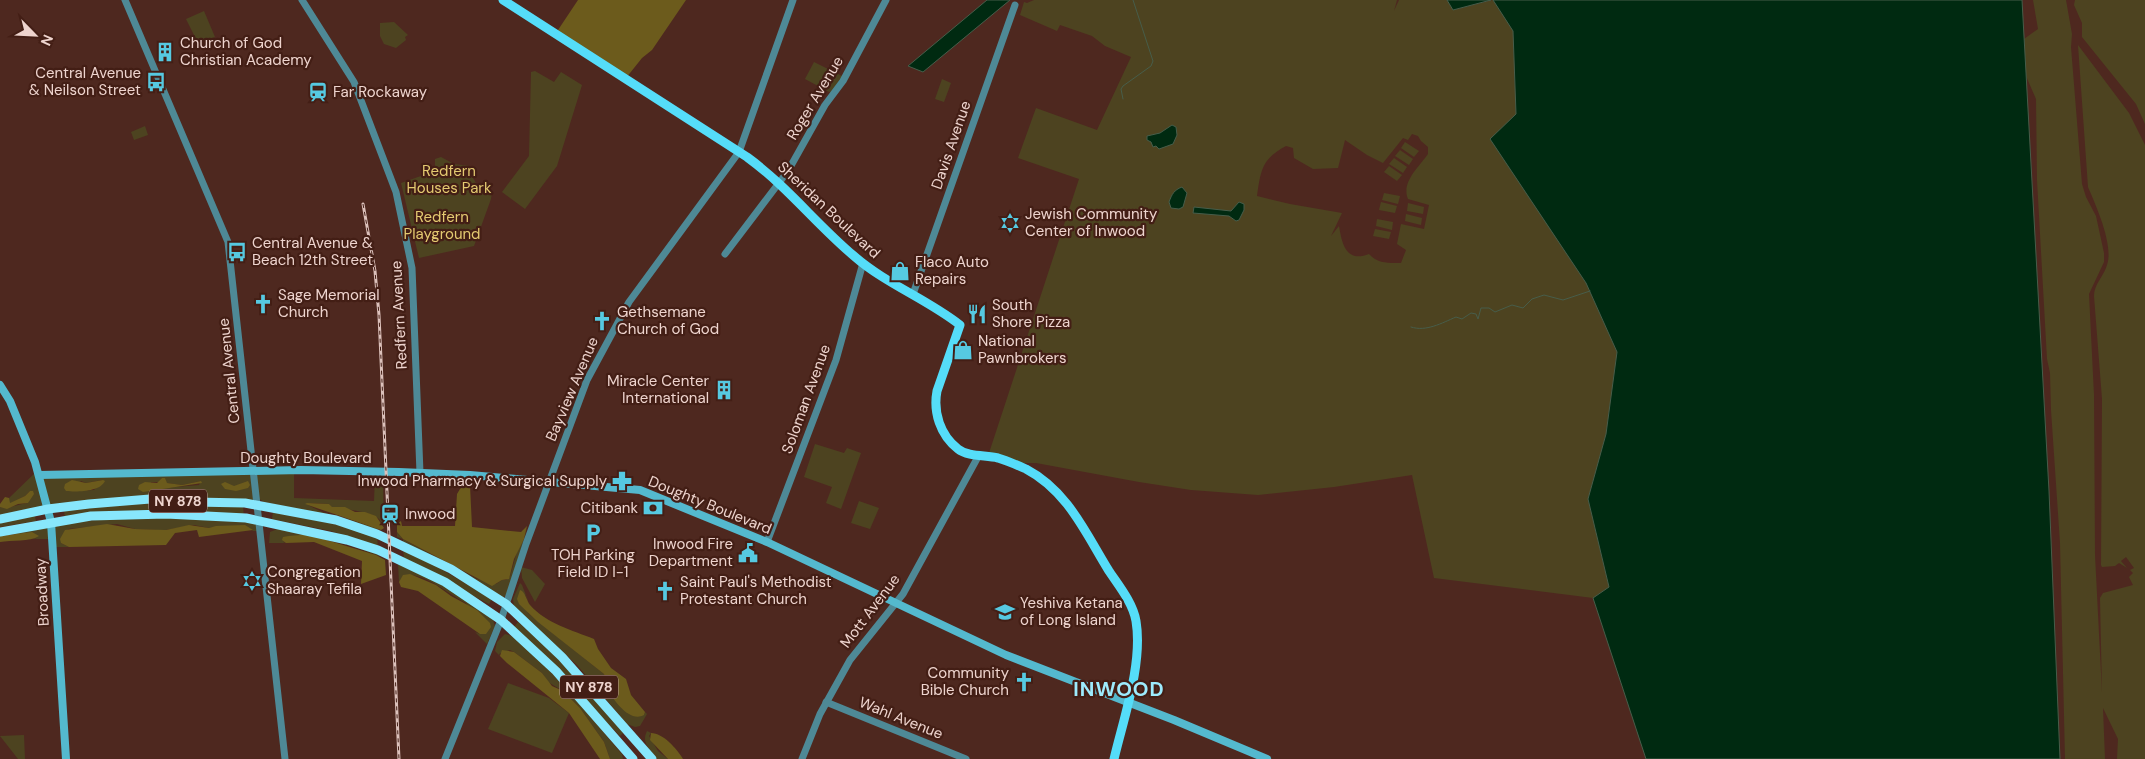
<svg xmlns="http://www.w3.org/2000/svg" width="2145" height="759" font-family="'DM Sans',sans-serif">
  <style>
    .green { fill: #4d4320; fill-rule: evenodd }
    .forest { fill: #6c5b1c }
    .water { fill: #002a11; stroke: #475d4a }
    .lines { fill: none; stroke-linecap: round; stroke-linejoin: round }
    .stream { stroke: #475d4a; stroke-width: 1 }
    .tertiary { stroke: #4e8996; stroke-width: 7 }
    .secondary { stroke: #54b9ce; stroke-width: 8 }
    .primary { stroke: #55ddf9; stroke-width: 9 }
    .trunk { stroke: #88e7fc; stroke-width: 9 }
    .rail-casing { stroke: #dcc1bb; stroke-width: 3 }
    .rail { stroke: #431e15; stroke-width: 1; stroke-dasharray: 4; stroke-linecap: butt }
    .labels { text-anchor: middle; stroke-width: 4.5; stroke-linejoin: round; paint-order: stroke }
    .shield { fill: #431e15; stroke: #bb9d96; stroke-width: 1 }
    .shield-label { font-size: 14px; font-weight: bold; fill: #eed4ce }
    .poi-label { font-size: 15px; fill: #eed4ce; stroke: #431e15; text-anchor: start }
    .street-label { font-size: 15px; fill: #eed4ce; stroke: #431e15 }
    .park-label { font-size: 15px; fill: #e4ca71; stroke: #431e15 }
    .district-label { font-size: 20px; font-weight: bold; letter-spacing: 1px; fill: #9debfd; stroke: #431e15 }
  </style>
  <rect width="100%" height="100%" fill="#4e281f"/>
  <!-- green -->
  <g class="green">
    <path d="M1034,0h363l-3,11 5,-11h48l6,10 40,-10 20,30 3,85 -25,24 95,144 31,69 -11,82 -18,65 21,88 -16,11 -159,-20 -22,-103 -78,12 -76,8 -67,-5 -52,-8 -103,-19h-25l-23,-7 91,-277 -61,-21 18,-50 61,22 34,-73 -26,-11 -13,-10 -32,-11 -3,6 -37,-16 4,-13 3,1zM1412,134l6,2 3,5 7,6v7c-9,13 -27,28 -20,45l21,6 -5,24 -23,-5 -4,20 9,6 -5,13c-12,0 -23,1 -32,-9 -23,9 -27,-10 -30,-28l-8,10 11,-23 -52,-9 -33,-8c4,-27 5,-37 29,-50l7,2 1,10 19,11 25,-1 7,-28 22,15 16,8 20,-25 5,2z"/>
    <path d="M2033,0h33l6,34 -1,13 11,137 4,13 10,19 8,37v9l-15,32 5,101 1,160 7,138 -2,-95 3,-5 30,-8 -4,-8 4,-4 -3,-3 4,-2 -8,-11 -5,4 6,7 -8,-5 -4,3 -13,1 -1,-2 1,-166 -8,-103c0,-12 10,-20 13,-31 7,-20 -11,-59 -19,-78l-10,-142 51,68 16,32v614h-28l1,-20 -15,-31 2,51h-40l-5,-216 -9,-133 -1,-37 -3,-14 -10,-179 -1,-81 -10,-23 -2,-37 14,-10z"/>
    <path d="M2075,0h70v124l-9,-20 -54,-67v-14l-8,-18z"/>
    <path d="M204,11l11,26 -17,6 -12,-24z"/>
    <path d="M394,22l14,13 -3,2 1,3 -10,8 -12,-4 -4,-8v-13z"/>
    <path d="M814,62l30,15 -11,17 -28,-15z"/>
    <path d="M535,71l19,11 7,-10 21,13 -25,81 -32,43 -23,-17 27,-36 2,-84z"/>
    <path d="M942,79l9,4 -7,19 -9,-3z"/>
    <path d="M145,126l3,9 -14,5 -3,-8z"/>
    <path d="M1405,142l14,9 -5,6 -13,-9z"/>
    <path d="M1400,150l13,9 -4,6 -14,-9z"/>
    <path d="M441,157l13,7 16,2v7l6,10 -6,4v5h22l-1,7 -17,47 -55,12 -18,-75 34,-12v-12z"/>
    <path d="M1394,158l13,9 -4,6 -14,-9z"/>
    <path d="M1389,166l13,9 -5,6 -13,-9z"/>
    <path d="M1384,193l16,3 -2,8 -16,-4z"/>
    <path d="M1381,202l16,4 -2,7 -16,-3z"/>
    <path d="M1408,203l16,4 -1,7 -16,-3z"/>
    <path d="M1406,214l16,4 -1,7 -16,-4z"/>
    <path d="M1377,219l16,3 -1,8 -16,-4z"/>
    <path d="M1375,229l16,3 -2,7 -16,-3z"/>
    <path d="M815,444l29,9 3,-5 14,5 -20,56 -15,-6 6,-16 -28,-10z"/>
    <path d="M37,471l7,36 -44,10v-10c10,2 18,-3 28,-4l2,-12 -5,5 -16,8v-6z"/>
    <path d="M253,471l2,30 -104,-2 -102,6 -8,-28zM162,478l4,5 16,2 19,-4 -2,4 -47,4 -1,-7h8zM103,480l-9,10 -23,1 10,-10 5,2z"/>
    <path d="M254,471h40v27l80,3 1,-25h4l1,6 3,1 1,43c-2,-2 -3,-5 -5,-7 -7,-7 -38,-11 -48,-12l-2,-3 -17,-1 -6,1 16,8 55,16v5l-64,-21 -49,-10 -6,-4z"/>
    <path d="M147,501l96,5 1,12 -179,1 -1,-9z"/>
    <path d="M859,501l20,7 -9,21 -19,-6z"/>
    <path d="M273,512l70,14 34,11 1,10 -47,-16 -59,-12z"/>
    <path d="M34,513l2,8 -36,6v-7z"/>
    <path d="M165,515l90,6 4,10h-7l1,-1 -27,-4 -17,2 -15,-3 -28,5h-9l-22,-1 -18,-5 -49,5 -7,14 8,4h-14l-1,-23 2,-1z"/>
    <path d="M50,523l1,16h-21l7,-1 -24,-4z"/>
    <path d="M280,528l16,2 82,23 1,3 -32,-12 -40,-10 -24,8 3,1h-17l1,-11z"/>
    <path d="M397,532l6,7 74,40 19,5 6,-4h4l4,-4 8,-28 6,-9 -17,55 -5,5 -99,-55v-5l-6,-2z"/>
    <path d="M403,547l89,52 -3,5 -85,-44z"/>
    <path d="M398,564l50,22 44,31 3,9 -8,18 -12,-12 5,2 -14,-31c-17,-8 -44,-33 -63,-27l-4,6z"/>
    <path d="M521,567l11,3 13,14 -10,18 -13,-24z"/>
    <path d="M520,583l2,2 7,18 -4,-9 3,19 76,61 3,14 37,27 1,-3 2,2 -7,12 -5,1 -8,-3 -50,-59 -63,-59 -1,-7z"/>
    <path d="M518,622l49,44 57,66 -4,4 -106,-109z"/>
    <path d="M505,634c20,1 100,100 117,120l1,5h-13l-6,-17 -24,-34 -17,-17 -15,-9 -6,-9 -28,-21 -4,-2 -11,4 1,2 -5,-5 2,-9z"/>
    <path d="M508,683l41,15 20,15 -17,40 -64,-24z"/>
    <path d="M647,731l4,2 -2,3 9,15 10,8h-11c-7,-10 -16,-16 -10,-28z"/>
    <path d="M24,735l1,24h-7l-18,-23z"/>
  </g>
  <!-- forest -->
  <g class="forest">
    <path d="M578,0h108l-34,50 -10,8 -16,20 -70,-45z"/>
    <path d="M162,478h3l2,5 15,2 19,-4 1,2 -59,9 -5,-3 1,-4 6,-3 12,1z"/>
    <path d="M466,479l4,6 2,42 49,5 6,-6 -3,13 -10,20 -5,20 -7,1 -10,6 -89,-47 -6,-7v-8l4,-3 1,5h53l2,-32z"/>
    <path d="M72,480l14,3 17,-3 2,1c-5,11 -28,11 -39,10l-2,-3 1,-4z"/>
    <path d="M248,481l2,4 -2,3 -12,3 -11,-2 -4,-5 4,-2 9,4z"/>
    <path d="M30,491h3l1,3 -6,9 -10,1 -11,5 -7,-2v-3l5,-7 4,1 1,5 15,-7z"/>
    <path d="M307,503l22,1 3,3h13l10,5h10l11,4 8,12 -3,2 -76,-26z"/>
    <path d="M107,524l28,5 31,1 23,-5 20,3 7,-2 29,-1 8,5 -54,7 -2,-7 -22,3 -9,12 -97,2 -8,-4 -1,-4 5,-9z"/>
    <path d="M32,532l7,4c-9,6 -28,4 -39,6v-6z"/>
    <path d="M307,534l69,21 9,5 1,15 -25,9 1,-23 -48,-19 -28,1 -4,-3 1,-3c8,-2 15,-1 24,-3z"/>
    <path d="M410,574l26,11 15,11 26,14 13,13 1,4 -5,7h-6l-62,-43 -17,-4 -2,-5 4,-7z"/>
    <path d="M520,590l2,1c4,4 5,10 8,14 17,19 42,25 64,34l4,10 13,19 15,11 5,16 14,17 -1,3c-14,8 -30,-14 -36,-25 -2,-5 -2,-11 -4,-16l-66,-52 -19,-18 -2,-5z"/>
    <path d="M502,650l12,2 28,21 10,13 11,5 17,17 24,34 6,17h-10l-31,-46 -62,-50 -7,-7z"/>
    <path d="M651,733c12,0 26,16 32,26h-15l-18,-19z"/>
  </g>
  <!-- water -->
  <g class="water">
    <path d="M987,0h23l-87,72 -15,-6z"/>
    <path d="M1447,0h44l-38,10z"/>
    <path d="M1493,0h529l27,491 11,268h-414l-53,-161 16,-11 -21,-88 18,-65 11,-82 -31,-69 -96,-144 26,-25 -3,-83z"/>
    <path d="M1172,125l4,2 1,8 -4,9 -14,5 -3,-3 -3,1 -2,-5 -4,-2v-4l13,-3z"/>
    <path d="M1182,187l5,6 -4,14 -4,2 -8,-1 -2,-6c3,-8 5,-12 13,-15z"/>
    <path d="M1239,202l5,2v6l-5,10 -3,1 -7,-5 -36,-3 1,-6 37,4z"/>
  </g>
  <g class="lines">
    <!-- stream -->
    <g class="stream">
      <path d="M1123,99l-2,-10 2,-3 28,-20 2,-5 -20,-61"/>
      <path d="M1411,327c15,5 31,-4 45,-10l6,2 9,-6 5,1 2,5 3,-11h8l6,4 17,-7 11,3 9,-9 12,-4 19,5 27,-9"/>
    </g>
    <!-- tertiary -->
    <g class="tertiary">
      <path d="M125,0l103,242 57,517"/>
      <path d="M302,0l52,82 42,110 16,76 8,205"/>
      <path d="M725,254l63,-83 37,-66 18,-24 43,-81"/>
      <path d="M913,294l102,-289"/>
      <path d="M767,542l69,-182 27,-97"/>
      <path d="M826,702l140,57"/>
      <path d="M445,759l56,-139 25,-76 61,-164 42,-78 110,-150 54,-152"/>
      <path d="M802,759l18,-45 30,-54 53,-66 76,-139"/>
    </g>
    <!-- secondary -->
    <g class="secondary">
      <path d="M0,385l10,16 25,61 16,60 15,237"/>
      <path d="M39,475l262,-5 98,2 71,3 170,15 127,52 239,113 168,65 93,39"/>
    </g>
    <!-- primary -->
    <path class="primary" d="M503,0l244,157c41,30 69,67 107,99 32,28 73,43 106,69l-23,66c-4,21 3,44 21,58 10,8 27,6 40,9 10,3 19,7 28,11 42,22 60,65 83,102 10,15 24,32 27,50 7,42 -12,96 -22,138"/>
    <!-- trunk -->
    <g class="trunk">
      <path d="M0,519l48,-10 41,-5 61,-5 44,3 51,1 91,17 41,14 74,35 55,35 56,53 90,102"/>
      <path d="M0,532l91,-16 75,-2 80,4 101,22 31,10 67,32 56,38 55,51 77,88"/>
    </g>
    <defs>
      <path id="rail" d="M363,204l12,67 4,44 20,444"/>
    </defs>
    <!-- rail casing -->
    <use href="#rail" class="rail-casing"/>
    <!-- rail -->
    <use href="#rail" class="rail"/>
  </g>
  <!-- icons -->
  <defs>
    <symbol id="building-bare" viewBox="-9 -9 18 18"><path d="M-4-6H4V6H1V3H-1V6H-4ZM-2.5-4.3h1.7v1.8h-1.7ZM.8-4.3h1.7v1.8H.8ZM-2.5-1h1.7V.8h-1.7ZM.8-1h1.7V.8H.8Z" fill="#56c9e1" stroke="#431e15" stroke-width="2.5" paint-order="stroke"/></symbol>
    <symbol id="bus-bare" viewBox="-9 -9 18 18"><path d="M-5-6H5V4H4V6H2V4H-2V6H-4V4H-5ZM-3.5-4V0h7V-4ZM-3.5 1.2v1.5H-2V1.2ZM2 1.2v1.5H3.5V1.2Z" fill="#56c9e1" stroke="#431e15" stroke-width="2.5" paint-order="stroke"/></symbol>
    <symbol id="station-bare" viewBox="-9 -9 18 18"><path d="M-3-6H3Q5-6 5-4V2Q5 4 3 4L4.5 6H3L1.5 4h-3L-3 6H-4.5L-3 4Q-5 4-5 2V-4Q-5-6-3-6ZM-3.5-4v3h7v-3ZM-3.5 1v1.5H-2V1ZM2 1v1.5H3.5V1Z" fill="#56c9e1" stroke="#431e15" stroke-width="2.5" paint-order="stroke"/></symbol>
    <symbol id="synagogue-bare" viewBox="-9 -9 18 18"><path d="M0-6.5L5.6 3.2H-5.6ZM0 6.5L5.6-3.2H-5.6Z" fill="#56c9e1" stroke="#431e15" stroke-width="2.5" paint-order="stroke"/></symbol>
    <symbol id="shop-bare" viewBox="-9 -9 18 18"><path d="M-5-2.5h2.3a2.7 3.5 0 0 1 5.4 0H5L5.5 6h-11ZM-1.5-2.5h3a1.5 2.3 0 0 0-3 0Z" fill="#56c9e1" stroke="#431e15" stroke-width="2.5" paint-order="stroke"/></symbol>
    <symbol id="church-bare" viewBox="-9 -9 18 18"><path d="M-1.2-6h2.4v3.5h3.3v2.4h-3.3V6h-2.4V-.1h-3.3v-2.4h3.3Z" fill="#56c9e1" stroke="#431e15" stroke-width="2.5" paint-order="stroke"/></symbol>
    <symbol id="restaurant-bare" viewBox="-9 -9 18 18"><path d="M-5-6h1v4h1v-4h1v4h1v-4h1v5L-1.5 .5V6h-2V.5L-5-1ZM5-6V6H3V1.5H1.5Q1.5-4 5-6Z" fill="#56c9e1" stroke="#431e15" stroke-width="2.5" paint-order="stroke"/></symbol>
    <symbol id="pharmacy-bare" viewBox="-9 -9 18 18"><path d="M-2-6h4v4h4v4h-4v4h-4v-4h-4v-4h4Z" fill="#56c9e1" stroke="#431e15" stroke-width="2.5" paint-order="stroke"/></symbol>
    <symbol id="bank-bare" viewBox="-9 -9 18 18"><path d="M-6-4H6V4H-6ZM0-2.3a2.3 2.3 0 1 0 0 4.6a2.3 2.3 0 1 0 0-4.6Z" fill="#56c9e1" stroke="#431e15" stroke-width="2.5" paint-order="stroke"/></symbol>
    <symbol id="parking-bare" viewBox="-9 -9 18 18"><path d="M-3.5-5.5H1a3.5 3.5 0 0 1 0 7H-1V5.5H-3.5ZM-1-3.4V-.6H.8a1.4 1.4 0 0 0 0-2.8Z" fill="#56c9e1" stroke="#431e15" stroke-width="2.5" paint-order="stroke"/></symbol>
    <symbol id="civic-bare" viewBox="-9 -9 18 18"><path d="M-.6-6.5H3V-4.5H.6V-3L4-1V1h2V6H-6V1h2V-1L-.6-3ZM-1.2 2.5V6h2.4V2.5Z" fill="#56c9e1" stroke="#431e15" stroke-width="2.5" paint-order="stroke"/></symbol>
    <symbol id="school-bare" viewBox="-9 -9 18 18"><path d="M0-5L7-2L0 1L-7-2ZM-4 1L0 2.5L4 1V4Q0 6-4 4Z" fill="#56c9e1" stroke="#431e15" stroke-width="2.5" paint-order="stroke"/></symbol>
  </defs>
  <g fill-rule="evenodd">
    <use href="#building-bare" x="151" y="38" width="28" height="28"/>
    <use href="#bus-bare" x="142" y="68" width="28" height="28"/>
    <use href="#station-bare" x="304" y="78" width="28" height="28"/>
    <use href="#synagogue-bare" x="996" y="209" width="28" height="28"/>
    <use href="#bus-bare" x="223" y="238" width="28" height="28"/>
    <use href="#shop-bare" x="886" y="257" width="28" height="28"/>
    <use href="#church-bare" x="249" y="290" width="28" height="28"/>
    <use href="#restaurant-bare" x="963" y="300" width="28" height="28"/>
    <use href="#church-bare" x="588" y="307" width="28" height="28"/>
    <use href="#shop-bare" x="949" y="336" width="28" height="28"/>
    <use href="#building-bare" x="710" y="376" width="28" height="28"/>
    <use href="#pharmacy-bare" x="608" y="467" width="28" height="28"/>
    <use href="#bank-bare" x="639" y="494" width="28" height="28"/>
    <use href="#station-bare" x="376" y="500" width="28" height="28"/>
    <use href="#parking-bare" x="579" y="519" width="28" height="28"/>
    <use href="#civic-bare" x="734" y="539" width="28" height="28"/>
    <use href="#synagogue-bare" x="238" y="567" width="28" height="28"/>
    <use href="#church-bare" x="651" y="577" width="28" height="28"/>
    <use href="#school-bare" x="991" y="598" width="28" height="28"/>
    <use href="#church-bare" x="1010" y="668" width="28" height="28"/>
  </g>
  <g class="labels">
    <!-- shield labels -->
    <g class="shield">
      <rect x="149" y="489.5" width="58" height="23" rx="4"/>
      <rect x="560" y="675.5" width="58" height="23" rx="4"/>
    </g>
    <g class="shield-label">
      <text x="178" y="506">NY 878</text>
      <text x="589" y="692">NY 878</text>
    </g>
    <!-- poi labels -->
    <g class="poi-label">
      <text x="180" y="48">Church of God<tspan x="180" dy="17">Christian Academy</tspan></text>
      <text x="141" y="78" text-anchor="end">Central Avenue<tspan x="141" dy="17">&amp; Neilson Street</tspan></text>
      <text x="333" y="97">Far Rockaway</text>
      <text x="1025" y="219">Jewish Community<tspan x="1025" dy="17">Center of Inwood</tspan></text>
      <text x="252" y="248">Central Avenue &amp;<tspan x="252" dy="17">Beach 12th Street</tspan></text>
      <text x="915" y="267">Flaco Auto<tspan x="915" dy="17">Repairs</tspan></text>
      <text x="278" y="300">Sage Memorial<tspan x="278" dy="17">Church</tspan></text>
      <text x="992" y="310">South<tspan x="992" dy="17">Shore Pizza</tspan></text>
      <text x="617" y="317">Gethsemane<tspan x="617" dy="17">Church of God</tspan></text>
      <text x="978" y="346">National<tspan x="978" dy="17">Pawnbrokers</tspan></text>
      <text x="709" y="386" text-anchor="end">Miracle Center<tspan x="709" dy="17">International</tspan></text>
      <text x="607" y="486" text-anchor="end">Inwood Pharmacy &amp; Surgical Supply</text>
      <text x="638" y="513" text-anchor="end">Citibank</text>
      <text x="405" y="519">Inwood</text>
      <text x="733" y="549" text-anchor="end">Inwood Fire<tspan x="733" dy="17">Department</tspan></text>
      <text x="593" y="560" text-anchor="middle">TOH Parking<tspan x="593" dy="17">Field ID I-1</tspan></text>
      <text x="267" y="577">Congregation<tspan x="267" dy="17">Shaaray Tefila</tspan></text>
      <text x="680" y="587">Saint Paul's Methodist<tspan x="680" dy="17">Protestant Church</tspan></text>
      <text x="1020" y="608">Yeshiva Ketana<tspan x="1020" dy="17">of Long Island</tspan></text>
      <text x="1009" y="678" text-anchor="end">Community<tspan x="1009" dy="17">Bible Church</tspan></text>
    </g>
    <!-- street labels -->
    <g class="street-label">
      <text transform="translate(815 98) rotate(-59)" y="5">Roger Avenue</text>
      <text transform="translate(951 145) rotate(-71)" y="5">Davis Avenue</text>
      <text transform="translate(829 210) rotate(43)" y="5">Sheridan Boulevard</text>
      <text transform="translate(399 315) rotate(-93)" y="5">Redfern Avenue</text>
      <text transform="translate(229 371) rotate(-96)" y="5">Central Avenue</text>
      <text transform="translate(572 389) rotate(-67)" y="5">Bayview Avenue</text>
      <text transform="translate(806 399) rotate(-70)" y="5">Soloman Avenue</text>
      <text x="306" y="463">Doughty Boulevard</text>
      <text transform="translate(710 505) rotate(22)" y="5">Doughty Boulevard</text>
      <text transform="translate(42 592) rotate(-93)" y="5">Broadway</text>
      <text transform="translate(870 611) rotate(-53)" y="5">Mott Avenue</text>
      <text transform="translate(901 718) rotate(22)" y="5">Wahl Avenue</text>
    </g>
    <!-- park labels -->
    <g class="park-label">
      <text x="449" y="176">Redfern<tspan x="449" dy="17">Houses Park</tspan></text>
      <text x="442" y="222">Redfern<tspan x="442" dy="17">Playground</tspan></text>
    </g>
    <!-- district labels -->
    <g class="district-label">
      <text x="1119" y="696">INWOOD</text>
    </g>
  </g>
  <!-- north arrow -->
  <g transform="translate(35 35) rotate(114)" stroke="#431e15" stroke-width="4" paint-order="stroke">
  <path d="M0-4L9 19L0 12L-9 19Z" fill="#eed4ce"/>
  <text y="-8" font-size="14" font-weight="bold" text-anchor="middle" fill="#eed4ce">N</text>
  </g>
</svg>
